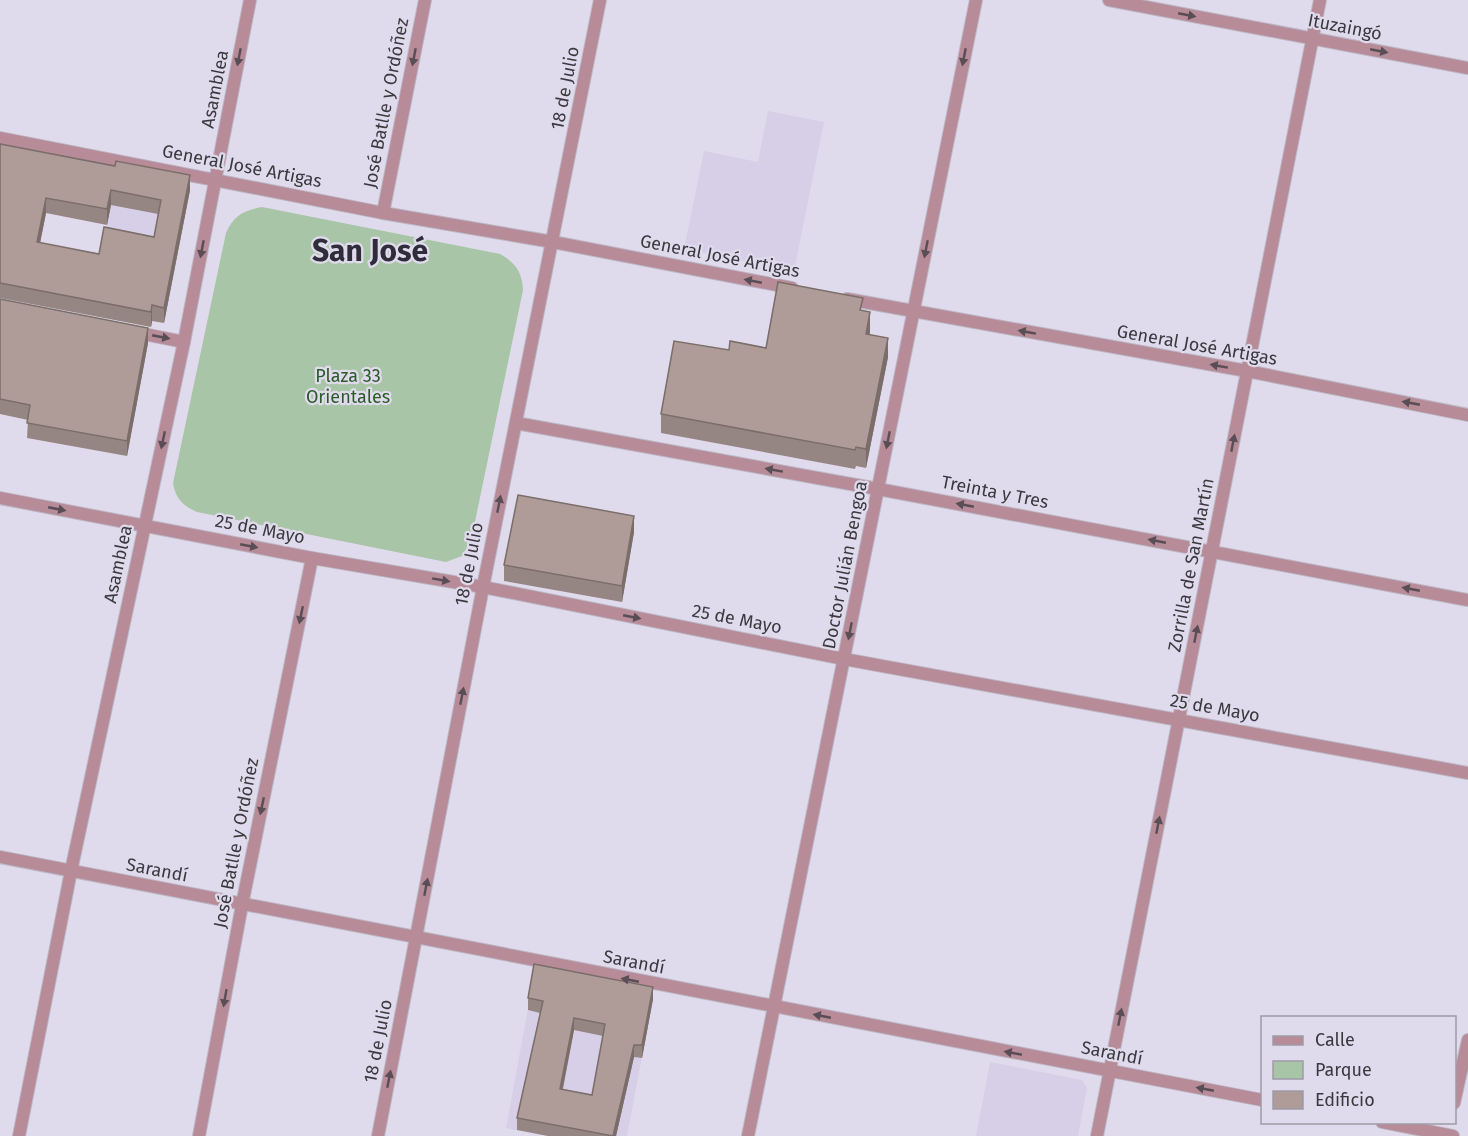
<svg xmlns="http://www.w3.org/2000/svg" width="1468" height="1136" font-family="'Fira Sans',sans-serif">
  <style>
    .built { fill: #d6cfe7 }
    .green { fill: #a9c5a7 }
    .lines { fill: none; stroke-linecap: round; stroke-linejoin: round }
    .street-casing { stroke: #bbb7c6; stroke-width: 14 }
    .street { stroke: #b78b97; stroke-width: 12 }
    .wall { fill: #968683; fill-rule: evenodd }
    .shaded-wall { fill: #7a6d6a }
    .building { fill: #af9c98; stroke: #7a6d6a; stroke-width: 1.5; fill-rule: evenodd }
    .oneway { fill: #594e55 }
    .labels { text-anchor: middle; stroke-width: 4.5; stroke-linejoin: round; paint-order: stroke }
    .street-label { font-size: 18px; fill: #3a393f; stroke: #e0dbec }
    .park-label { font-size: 18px; fill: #2b5a29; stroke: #e0dbec }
    .town-label { font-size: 30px; font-weight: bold; fill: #302d3a; stroke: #e0dbec }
  </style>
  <rect width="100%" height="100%" fill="#e0dbec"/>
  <!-- built -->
  <g class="built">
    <path d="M768,111l56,11 -30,149 -110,-22 20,-98 54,11z"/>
    <path d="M116,176l74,14 -13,66 -73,-13z"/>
    <path d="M534,976l119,23 -26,137h-79l-42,-8z"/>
    <path d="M990,1062l92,18 5,8 -9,48h-102z"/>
  </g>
  <!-- green -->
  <path class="green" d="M262,207l238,47c16,9 22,18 23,36l-52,251 -9,15 -16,6 -249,-50c-14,-6 -22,-14 -24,-29l53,-250c7,-17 18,-23 36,-26z"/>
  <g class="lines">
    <defs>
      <g id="street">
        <path d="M1109,0l359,68"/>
        <path d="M0,138l383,75 170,29 239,46"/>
        <path d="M383,213l42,-213"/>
        <path d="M847,299l400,72 221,44"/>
        <path d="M134,332l50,10"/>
        <path d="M516,423l362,66 590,111"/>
        <path d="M0,498l312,60 171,29 361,72 624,114"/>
        <path d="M0,857l1262,243"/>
        <path d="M1454,1103l14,-63"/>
        <path d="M1382,1122l71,14"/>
        <path d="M19,1136l52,-265 113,-529 66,-342"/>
        <path d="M199,1136l43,-231 70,-347"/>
        <path d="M378,1136l105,-549 117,-587"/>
        <path d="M748,1136l228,-1136"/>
        <path d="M1097,1136l223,-1136"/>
      </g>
    </defs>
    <!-- street casing -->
    <use href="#street" class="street-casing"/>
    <!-- street -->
    <use href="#street" class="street"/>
  </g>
  <!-- wall -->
  <g class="wall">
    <path d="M0,144l190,46 -26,133 -12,-2 -1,6 -151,-29zM111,205l47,9 -4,23 -55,17 -59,-11 6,-30 61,12z"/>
    <path d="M0,299l148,44 -21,113 -100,-18 1,-18 -28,-6z"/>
    <path d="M863,311l7,20v4l18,22 -22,111 -10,-2 -1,3 -194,-36v-19l68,-64 37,-2z"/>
    <path d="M634,532l-12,70 -118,-21v-16z"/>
    <path d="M528,998l125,1 -11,59 -8,-1 -18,79h-68l-31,-6v-12l23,-105 -12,-3zM574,1030l29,6 -11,59 -29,-6z"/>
  </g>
  <!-- shaded-wall -->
  <g class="shaded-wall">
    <path d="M190,175v15l-26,133v-15z"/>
    <path d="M111,190v15l-4,20v-16z"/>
    <path d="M46,198v15l-9,45v-16z"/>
    <path d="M152,305v16l-1,6v-15z"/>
    <path d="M870,312v19l-4,22v-19z"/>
    <path d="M148,328v15l-21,113v-15z"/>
    <path d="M888,338v19l-22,111v-19z"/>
    <path d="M634,516v16l-12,70v-16z"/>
    <path d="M653,987v12l-11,59v-13z"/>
    <path d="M574,1018v12l-14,71v-12z"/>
    <path d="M634,1045v12l-18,79h-3z"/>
  </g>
  <!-- building -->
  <g class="building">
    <path d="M0,144l115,22 1,-5 74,14 -26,133 -12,-3 -1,7 -151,-29zM111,190l50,10 -7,37 -50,-10 -5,27 -62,-12 9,-44 61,11z"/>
    <path d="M778,282l85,16 -3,12 10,2 -4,22 22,4 -22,111 -10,-2 -1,3 -194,-36 13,-73 55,9 1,-9 36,7z"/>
    <path d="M0,299l148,29 -21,113 -100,-18 3,-18 -30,-6z"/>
    <path d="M518,495l116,21 -12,70 -118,-21z"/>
    <path d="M534,964l119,23 -11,58h-8l-21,91 -96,-18 26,-117 -15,-3zM574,1018l31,6 -13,71 -32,-6z"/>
  </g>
  <!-- one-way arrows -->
  <defs><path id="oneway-solid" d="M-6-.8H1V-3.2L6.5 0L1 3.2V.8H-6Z" transform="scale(1.5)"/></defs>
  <g class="oneway">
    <use href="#oneway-solid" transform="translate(1187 15) rotate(11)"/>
    <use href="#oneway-solid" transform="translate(1379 51) rotate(11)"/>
    <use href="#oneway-solid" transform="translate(239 57) rotate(101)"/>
    <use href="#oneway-solid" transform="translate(414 57) rotate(101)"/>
    <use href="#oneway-solid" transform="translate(964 57) rotate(101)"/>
    <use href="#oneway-solid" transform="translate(202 249) rotate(101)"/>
    <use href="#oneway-solid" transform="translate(926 249) rotate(101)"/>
    <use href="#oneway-solid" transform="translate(753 281) rotate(-169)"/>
    <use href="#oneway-solid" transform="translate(1027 332) rotate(-170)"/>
    <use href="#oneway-solid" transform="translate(161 337) rotate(11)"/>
    <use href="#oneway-solid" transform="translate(1219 366) rotate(-170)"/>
    <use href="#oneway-solid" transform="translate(1411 403) rotate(-169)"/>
    <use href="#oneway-solid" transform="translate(163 440) rotate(102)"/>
    <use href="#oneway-solid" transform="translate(888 440) rotate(101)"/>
    <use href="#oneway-solid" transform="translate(1233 443) rotate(-79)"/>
    <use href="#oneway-solid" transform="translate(774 470) rotate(-170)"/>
    <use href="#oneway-solid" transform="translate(499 504) rotate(-79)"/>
    <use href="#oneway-solid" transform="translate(965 505) rotate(-169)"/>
    <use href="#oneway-solid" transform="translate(57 509) rotate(11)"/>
    <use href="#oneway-solid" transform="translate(1157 541) rotate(-169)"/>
    <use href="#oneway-solid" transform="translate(249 546) rotate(11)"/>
    <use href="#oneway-solid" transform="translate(441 580) rotate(10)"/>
    <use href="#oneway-solid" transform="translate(1411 589) rotate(-169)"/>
    <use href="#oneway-solid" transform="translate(301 615) rotate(102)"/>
    <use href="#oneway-solid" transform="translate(632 617) rotate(11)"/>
    <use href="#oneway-solid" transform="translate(850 631) rotate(101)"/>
    <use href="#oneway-solid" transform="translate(1196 634) rotate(-79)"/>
    <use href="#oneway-solid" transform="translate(462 696) rotate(-79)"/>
    <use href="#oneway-solid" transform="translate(262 806) rotate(102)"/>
    <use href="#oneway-solid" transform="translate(1158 825) rotate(-79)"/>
    <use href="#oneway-solid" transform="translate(426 887) rotate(-79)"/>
    <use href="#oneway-solid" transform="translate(630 980) rotate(-169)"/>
    <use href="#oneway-solid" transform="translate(225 998) rotate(100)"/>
    <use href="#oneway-solid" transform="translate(822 1016) rotate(-169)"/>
    <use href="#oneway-solid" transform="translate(1120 1017) rotate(-79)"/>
    <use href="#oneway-solid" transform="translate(1013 1053) rotate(-169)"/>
    <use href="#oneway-solid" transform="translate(389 1079) rotate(-79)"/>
    <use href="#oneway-solid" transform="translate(1205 1089) rotate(-169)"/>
  </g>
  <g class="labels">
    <!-- street labels -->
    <g class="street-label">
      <text transform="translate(1345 27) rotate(11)" y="6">Ituzaingó</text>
      <text transform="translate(565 88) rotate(-79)" y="6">18 de Julio</text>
      <text transform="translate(215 89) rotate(-79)" y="6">Asamblea</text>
      <text transform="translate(386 103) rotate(-79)" y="6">José Batlle y Ordóñez</text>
      <text transform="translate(242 166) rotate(11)" y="6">General José Artigas</text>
      <text transform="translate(720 256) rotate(11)" y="6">General José Artigas</text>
      <text transform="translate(1197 345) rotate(10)" y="6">General José Artigas</text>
      <text transform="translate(995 492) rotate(11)" y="6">Treinta y Tres</text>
      <text transform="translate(260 529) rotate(11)" y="6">25 de Mayo</text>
      <text transform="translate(118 564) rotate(-78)" y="6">Asamblea</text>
      <text transform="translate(469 564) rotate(-79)" y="6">18 de Julio</text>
      <text transform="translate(845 565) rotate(-79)" y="6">Doctor Julián Bengoa</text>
      <text transform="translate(1191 565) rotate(-79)" y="6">Zorrilla de San Martín</text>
      <text transform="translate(737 619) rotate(11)" y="6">25 de Mayo</text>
      <text transform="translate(1215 708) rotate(10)" y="6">25 de Mayo</text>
      <text transform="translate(236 843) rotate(-79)" y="6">José Batlle y Ordóñez</text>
      <text transform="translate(157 870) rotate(11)" y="6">Sarandí</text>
      <text transform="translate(634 962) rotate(11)" y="6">Sarandí</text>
      <text transform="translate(378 1041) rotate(-79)" y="6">18 de Julio</text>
      <text transform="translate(1112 1053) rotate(11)" y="6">Sarandí</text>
    </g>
    <!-- park labels -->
    <g class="park-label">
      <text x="348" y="382">Plaza 33<tspan x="348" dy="21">Orientales</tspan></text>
    </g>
    <!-- town labels -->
    <g class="town-label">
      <text x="370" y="261">San José</text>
    </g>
  </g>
  <!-- legend -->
  <rect x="1261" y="1016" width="195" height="108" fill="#e0dbec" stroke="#9e9aa7" stroke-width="1.5"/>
  <rect x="1273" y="1036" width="30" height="9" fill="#b78b97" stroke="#9e9aa7" stroke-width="1.5"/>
  <text x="1315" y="1046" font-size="18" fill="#3a393f">Calle</text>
  <rect x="1273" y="1061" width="30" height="18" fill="#a9c5a7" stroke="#9e9aa7" stroke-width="1.5"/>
  <text x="1315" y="1076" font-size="18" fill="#3a393f">Parque</text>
  <rect x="1273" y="1091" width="30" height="18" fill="#af9c98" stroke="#9e9aa7" stroke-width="1.5"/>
  <text x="1315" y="1106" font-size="18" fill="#3a393f">Edificio</text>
</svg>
